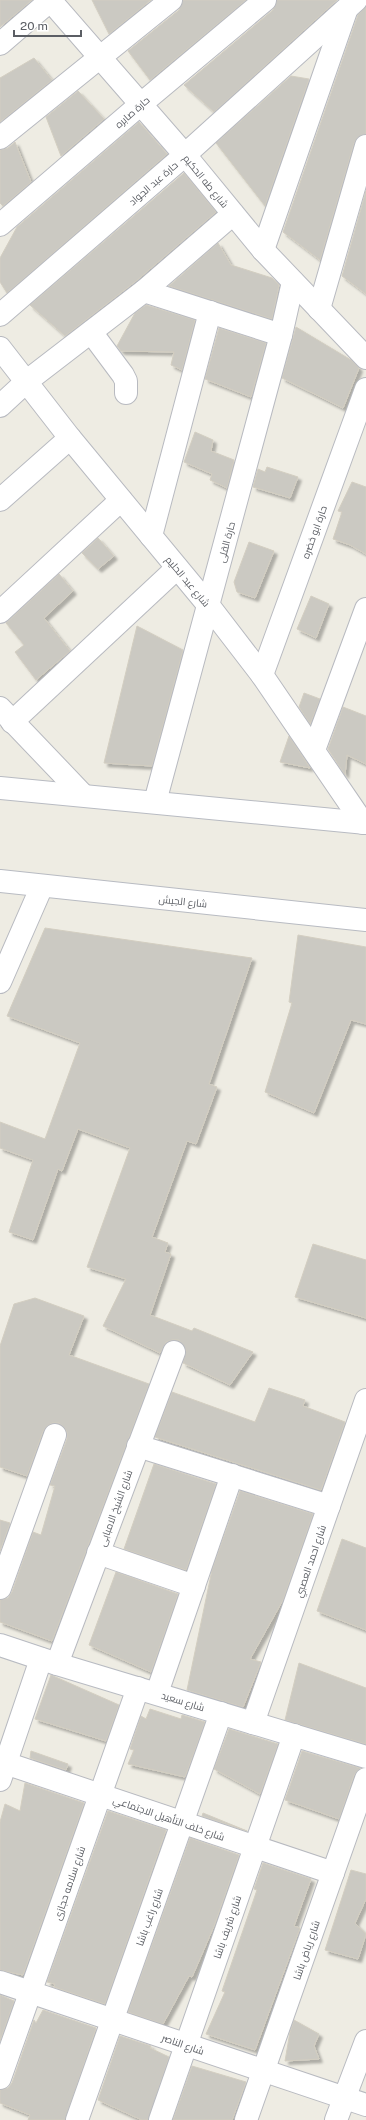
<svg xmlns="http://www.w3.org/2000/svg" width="366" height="2120" font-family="'Public Sans',Cairo,sans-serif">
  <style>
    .building { fill: #cbc9c2; stroke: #d3cec1; filter: url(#shadow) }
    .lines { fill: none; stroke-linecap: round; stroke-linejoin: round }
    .street-casing { stroke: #b8bac0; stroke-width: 24 }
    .secondary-casing { stroke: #b8bbc2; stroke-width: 24 }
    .street { stroke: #fff; stroke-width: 22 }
    .secondary { stroke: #fff; stroke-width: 22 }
    .labels { text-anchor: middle; stroke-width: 3.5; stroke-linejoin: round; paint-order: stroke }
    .street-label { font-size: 10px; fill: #5b5e64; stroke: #fff }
  </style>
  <defs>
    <filter id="shadow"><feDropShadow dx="3.5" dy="3.5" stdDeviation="1" flood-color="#0004"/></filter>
  </defs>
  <rect width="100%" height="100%" fill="#eeece3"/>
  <!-- building -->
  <g class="building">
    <path d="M0,0h32l-32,27z"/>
    <path d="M92,0h59l-42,34z"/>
    <path d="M183,0h63l-96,80 -22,-29 51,-41z"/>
    <path d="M277,0h60l-123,112 -30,-27 89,-75z"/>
    <path d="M366,7v127l-8,3 -4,6 -34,117 -37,-28 75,-217z"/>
    <path d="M34,58l18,22 -52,42v-44z"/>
    <path d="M291,76l18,3 -44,127 -49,-63z"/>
    <path d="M78,91l26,28 -43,37 -15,-39z"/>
    <path d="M139,122l28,32 -160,139 -7,-11v-24l17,-31z"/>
    <path d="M15,142l16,40 -28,24 -3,-3v-53l8,-2z"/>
    <path d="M184,173l32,39 -80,69 -71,55 -35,-31z"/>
    <path d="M366,191v103l-24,-18z"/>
    <path d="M218,243l13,22 41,13 7,7 -7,34 -103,-33z"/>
    <path d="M146,305l49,15 -13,50 -11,-5 3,-13 -53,-1 -4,-5 18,-33z"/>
    <path d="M296,327l55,33 8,8 -16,40 -61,-30z"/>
    <path d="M219,328l47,15 -15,54 -46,-18z"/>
    <path d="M195,432l18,8 -2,11 23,9 -7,28 -17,-8 2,-6 -28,-12z"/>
    <path d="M267,467l31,10 -8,21 -37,-11 5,-18 7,3z"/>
    <path d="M352,482l14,5v67l-16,-9 -17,-6 9,-27 -4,-1z"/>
    <path d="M98,538l16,18 -16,13 -16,-16z"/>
    <path d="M249,542l25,9 -19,47 -18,-6 -3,-10z"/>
    <path d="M59,574l14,17 -29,27 26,33 -34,29 -21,-28 9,-7 -18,-22z"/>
    <path d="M311,596l18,8 -13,34 -19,-9z"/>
    <path d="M137,626l46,24 -31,116 -48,-3z"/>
    <path d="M304,693l16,6 -10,25 -11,-17z"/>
    <path d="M343,707l23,9v48l-19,-9 -2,20 -17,-26z"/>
    <path d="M289,736l21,32 -30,-6z"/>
    <path d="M45,928l207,30 -43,126 8,3 -21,57 -9,-3 -35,96 16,6 -3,9 6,2 -21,61 42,16 2,-3 59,24 -23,33 -47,-22 3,-13 -7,-10h-7l-6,2 -6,11 -57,-27 23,-47 -39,-12 43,-119 -52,-19 -16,42 -4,-2 -25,71 -24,-8 24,-72 -33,-12v-26l45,17 35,-96 -73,-27z"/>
    <path d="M298,935l68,12v77l-15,-4 -37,93 -49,-21 27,-89 -3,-1z"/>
    <path d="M313,1244l53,16v58l-71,-21z"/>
    <path d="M35,1298l49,18 -15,39 80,29 -97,257 -52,-19v-22l8,-2 4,-6 21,-60 8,3 14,-49 -5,-1 17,-46v-7l-3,-5 -5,-4h-7l-5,3 -4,5 -16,45 -27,-9v-121l14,-42z"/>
    <path d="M269,1388l36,12 -2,6 42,16 -24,68 -166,-53 17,-45 83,30z"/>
    <path d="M154,1464l62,20 -30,86 -62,-21z"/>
    <path d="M240,1491l73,23 -30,86 -33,59 11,3 -18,45 -56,-17 25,-120z"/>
    <path d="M0,1520l10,3 -10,28z"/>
    <path d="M342,1539l24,9v82l-49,-19z"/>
    <path d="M116,1572l62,22 -27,78 -62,-27z"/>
    <path d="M299,1663l67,25v56l-81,-24z"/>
    <path d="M51,1675l68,30 -13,36 -71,-22z"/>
    <path d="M150,1709l31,10 1,-4 23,7 -20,55 -57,-13 6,-14 -4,-1 11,-33 5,3z"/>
    <path d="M229,1729l49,15 -18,50 -46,-25z"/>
    <path d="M31,1751l37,13 -2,6 -36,-12z"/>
    <path d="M302,1751l58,17 -6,7 -15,44 -54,-19z"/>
    <path d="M25,1783l59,20 -61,172 -23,-5v-148l5,-18 15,7z"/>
    <path d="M108,1811l58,19 -61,174 -51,-17 1,-3 -8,-2z"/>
    <path d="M203,1813l44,18 -45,-15z"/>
    <path d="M190,1838l49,17 -25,71 -22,51 -3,-1 -26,48 -35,-12z"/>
    <path d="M263,1863l48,16 -17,47 6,2 -45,122 -49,-16 19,-42 -3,-1 35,-101 -3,-1z"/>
    <path d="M351,1870l15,4v25l-11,24 11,11 -8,25 -33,-9z"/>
    <path d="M0,1995l14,6 -14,40z"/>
    <path d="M43,2010l53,18 -31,92h-37l2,-5 -30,-12v-13l8,-2 4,-5 22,-63 2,3z"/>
    <path d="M294,2020l25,14 -5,12 5,13 -34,2 5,-29z"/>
    <path d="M120,2036l31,10 -1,2 19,9 -21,63h-6l-44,-20z"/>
    <path d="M192,2066l54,16 -14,38h-59z"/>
  </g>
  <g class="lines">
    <defs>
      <g id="street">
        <path d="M50,0l135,155 78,95 103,108"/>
        <path d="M0,44l51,-44"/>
        <path d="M0,138l171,-138"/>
        <path d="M0,225l141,-121 124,-104"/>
        <path d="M263,250l83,-239"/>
        <path d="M144,291l137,44"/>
        <path d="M319,309l47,-163"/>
        <path d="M0,315l177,-153 179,-162"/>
        <path d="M91,332l32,43 3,6v12"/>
        <path d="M0,348l70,90 139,168 53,69 101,148"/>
        <path d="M0,406l27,-25 117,-90 89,-77"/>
        <path d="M0,500l70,-62"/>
        <path d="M151,536l59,-224"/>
        <path d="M0,612l121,-112"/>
        <path d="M262,675l104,-286"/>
        <path d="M0,708l83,87"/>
        <path d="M12,722l165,-154"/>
        <path d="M314,750l52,-141"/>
        <path d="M155,802l126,-467 12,-53"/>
        <path d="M0,982l42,-96"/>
        <path d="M138,1446l191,60"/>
        <path d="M98,1553l96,33"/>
        <path d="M0,1588l55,-153"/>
        <path d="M57,1664l117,-312"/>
        <path d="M157,1693l75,-218"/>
        <path d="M253,1723l113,-323"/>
        <path d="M5,1763l328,110"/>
        <path d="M0,1780l41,-121"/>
        <path d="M0,1982l366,123"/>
        <path d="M0,2078l138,-390"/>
        <path d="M77,2120l144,-407"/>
        <path d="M160,2120l134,-385"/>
        <path d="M246,2120l120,-341"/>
        <path d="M336,2120l30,-79"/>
      </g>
      <g id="secondary">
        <path d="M0,788l366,35"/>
        <path d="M0,881l366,39"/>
        <path d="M0,1645l57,19 309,93"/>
      </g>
    </defs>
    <!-- street casing -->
    <use href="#street" class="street-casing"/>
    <!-- secondary casing -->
    <use href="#secondary" class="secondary-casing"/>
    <!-- street -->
    <use href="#street" class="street"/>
    <!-- secondary -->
    <use href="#secondary" class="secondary"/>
  </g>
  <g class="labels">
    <!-- street labels -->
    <g class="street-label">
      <text transform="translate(132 112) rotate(-41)" y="4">حارة صابره</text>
      <text transform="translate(206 181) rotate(51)" y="4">شارع طه الحكيم</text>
      <text transform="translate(153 183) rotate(-41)" y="4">حارة عبد الجواد</text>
      <text transform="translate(314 532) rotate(-70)" y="4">حارة ابو خضره</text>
      <text transform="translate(226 542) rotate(-75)" y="4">حارة القلى</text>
      <text transform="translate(188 581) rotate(50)" y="4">شارع عبد الحليم</text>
      <text transform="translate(183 901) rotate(6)" y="4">شارع الجيش</text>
      <text transform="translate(115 1508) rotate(-70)" y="4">شارع الشيخ الامبابى</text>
      <text transform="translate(310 1561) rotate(-71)" y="4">شارع احمد العصبي</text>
      <text transform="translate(183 1701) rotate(17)" y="4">شارع سعيد</text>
      <text transform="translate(169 1818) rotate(19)" y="4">شارع خلف التأهيل الاجتماعي</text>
      <text transform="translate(69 1883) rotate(-71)" y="4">شارع سلامه حجازى</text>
      <text transform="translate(149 1917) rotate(-70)" y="4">شارع راغب باشا</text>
      <text transform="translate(227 1927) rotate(-71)" y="4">شارع شريف باشا</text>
      <text transform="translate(306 1950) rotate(-71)" y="4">شارع رياض باشا</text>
      <text transform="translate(183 2044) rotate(19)" y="4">شارع الناصر</text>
    </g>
  </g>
  <!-- scale -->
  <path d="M14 30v6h67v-6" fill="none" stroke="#5b5e64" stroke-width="2"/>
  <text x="20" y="30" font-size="12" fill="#5b5e64" stroke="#ffffff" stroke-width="3" paint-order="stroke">20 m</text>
</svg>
